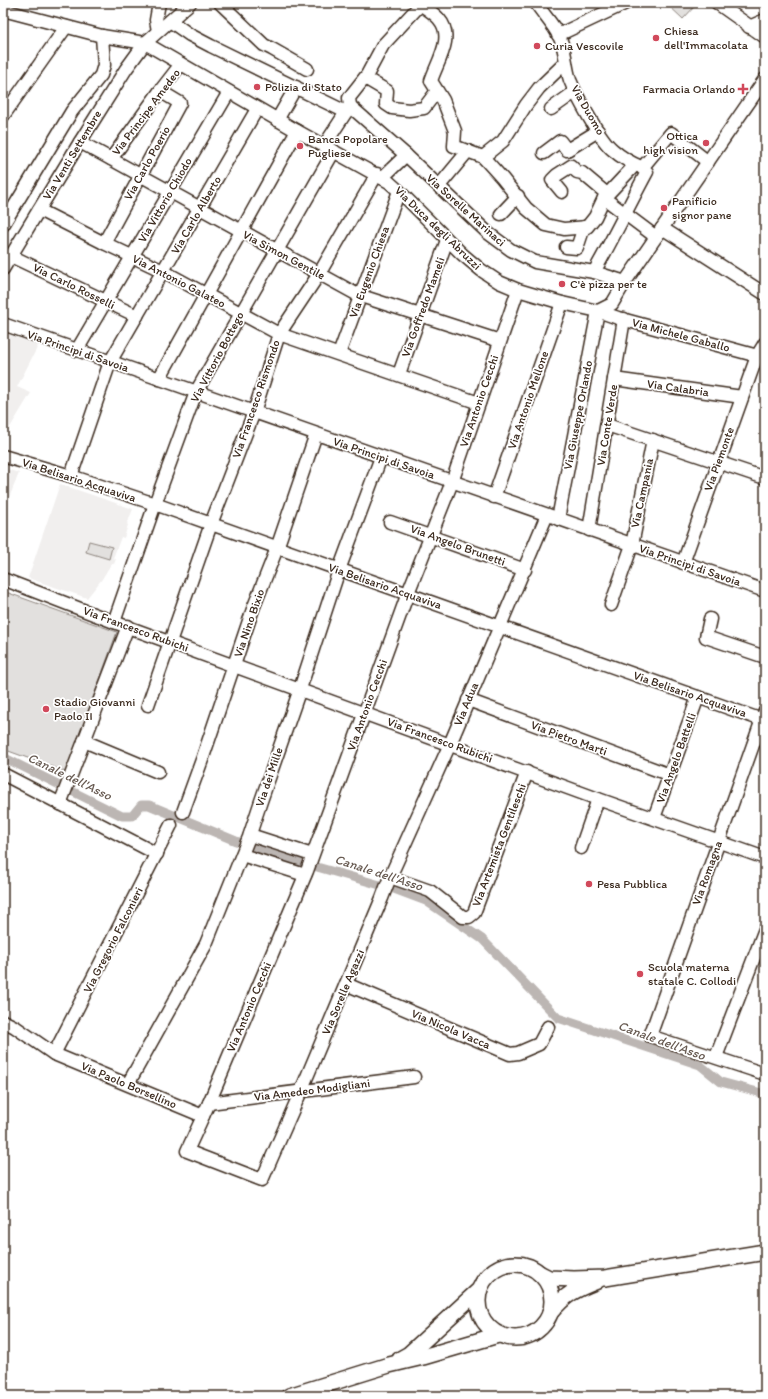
<svg xmlns="http://www.w3.org/2000/svg" width="768" height="1399" font-family="Itim,sans-serif">
  <style>
    .built { fill: #f1efee }
    .green { fill: #e2e0de; stroke: #8e857e }
    .lines { fill: none; stroke-linecap: round; stroke-linejoin: round }
    .canal { stroke: #bcb6b3; stroke-width: 9 }
    .minor-casing { stroke: #3b2a1e; stroke-width: 15 }
    .major-casing { stroke: #3b2a1e; stroke-width: 18 }
    .minor { stroke: #fff; stroke-width: 12 }
    .major { stroke: #fff; stroke-width: 15 }
    .poi-dot { fill: #d1495b; stroke: #fff; stroke-width: 1.5 }
    .labels { text-anchor: middle; stroke-width: 3.5; stroke-linejoin: round; paint-order: stroke }
    .poi-label { font-size: 12px; fill: #3b2a1e; stroke: #fff; text-anchor: start }
    .street-label { font-size: 12px; fill: #3b2a1e; stroke: #fff }
    .water-label { font-size: 13px; font-style: italic; fill: #685b52; stroke: #fff }
  </style>
  <rect width="100%" height="100%" fill="#fff"/>
  <filter id="ink" filterUnits="userSpaceOnUse"><feTurbulence type="fractalNoise" baseFrequency=".025" numOctaves="2"/><feDisplacementMap in="SourceGraphic" scale="8" xChannelSelector="R" yChannelSelector="G"/><feConvolveMatrix kernelMatrix="1 2 1 2 8 2 1 2 1" color-interpolation-filters="sRGB"/></filter>
  <g filter="url(#ink)">
    <!-- built -->
    <g class="built">
      <path d="M3,329l36,15 -22,43 14,6 -28,46z"/>
      <path d="M3,468l16,5 -16,40z"/>
      <path d="M60,484l73,25 -6,15 1,1 -4,13 -3,-1 -8,21 3,1 -2,5h-3l-9,15 -15,19 -59,-20z"/>
    </g>
    <!-- green -->
    <g class="green">
      <path d="M666,3h20l8,2 1,1 -12,13z"/>
      <path d="M89,541l23,6 -3,12 -23,-7z"/>
      <path d="M3,591l114,41 -51,140 -63,-23z"/>
    </g>
    <g class="lines">
      <!-- canal -->
      <path class="canal" d="M3,757l119,59h10l9,-11h8l87,36 81,26 77,22 32,12 56,38 76,79 142,47 21,17 44,12"/>
      <defs>
        <g id="minor">
          <path d="M220,3l44,42 8,4 35,20"/>
          <path d="M420,3c6,6 14,10 19,16 16,18 -2,43 -8,62l12,19 12,31 -1,15 29,11 19,21 24,30 20,17 18,4 23,-2 8,-10 9,-19 31,-33"/>
          <path d="M536,3c7,11 17,21 23,33 7,13 6,29 11,44 6,15 30,60 43,70 8,7 18,13 28,17"/>
          <path d="M717,3l48,34"/>
          <path d="M3,10l99,26 43,7 152,88 92,51 10,9 63,63 19,16 18,12 19,8 44,13 36,8 20,7 147,40"/>
          <path d="M170,21l20,14 21,11 135,66"/>
          <path d="M749,27l16,-7"/>
          <path d="M158,31l-2,-11 3,-17"/>
          <path d="M558,35l68,-32"/>
          <path d="M365,78l22,13 -1,13 6,4 17,2 15,-2 13,-17"/>
          <path d="M350,106l56,49 82,78 23,17 24,12 59,10 31,10"/>
          <path d="M551,109l21,-15"/>
          <path d="M3,116l63,-89"/>
          <path d="M277,120l19,-33"/>
          <path d="M80,142l278,153 142,46"/>
          <path d="M324,146l26,-40 -1,-8 3,-4 15,-19 16,-30 39,-42"/>
          <path d="M544,153l16,-12 7,9 31,-19"/>
          <path d="M483,157l20,-16 23,-36 13,-17 26,-25"/>
          <path d="M111,159l49,-68 21,-27"/>
          <path d="M382,178l24,-23"/>
          <path d="M439,186l29,-35"/>
          <path d="M562,192l-10,-12 5,-5 14,-9 6,6 5,1 25,21"/>
          <path d="M604,198l52,39"/>
          <path d="M39,210l65,33 59,28 116,63 200,69"/>
          <path d="M501,214l17,-18"/>
          <path d="M3,225l69,-114 29,-36 3,-10 -2,-29"/>
          <path d="M662,228l103,66"/>
          <path d="M104,243l76,-140 -20,-12"/>
          <path d="M566,247l11,1 7,-21"/>
          <path d="M11,256l126,60"/>
          <path d="M3,269l77,-127 46,-73 19,-26 45,-40"/>
          <path d="M594,272c19,-33 35,-67 53,-100l-5,-4 29,-35 37,29"/>
          <path d="M518,290l-66,192 -44,111 -101,278 -98,232 -22,48 75,29 39,-89 81,-193 8,-21 60,-133 97,-229"/>
          <path d="M598,311l14,-7 13,-22 42,-61 98,-142"/>
          <path d="M3,324l762,267"/>
          <path d="M77,350l152,-258"/>
          <path d="M339,354l60,-163"/>
          <path d="M399,374l48,-134"/>
          <path d="M159,379l138,-248"/>
          <path d="M614,379l128,18"/>
          <path d="M607,425l158,53"/>
          <path d="M3,456l68,20 84,28 610,217"/>
          <path d="M71,476l39,-114 147,-253"/>
          <path d="M494,497l68,-194"/>
          <path d="M558,519l40,-208"/>
          <path d="M390,522l135,48"/>
          <path d="M589,530l35,-211"/>
          <path d="M683,563l74,-207 8,-13"/>
          <path d="M3,579l111,43 484,177 167,59"/>
          <path d="M611,605l21,-60 21,-105"/>
          <path d="M710,619l-4,18 59,20"/>
          <path d="M114,622l41,-118 41,-112 138,-241"/>
          <path d="M468,700l202,75"/>
          <path d="M148,705l63,-181 43,-112 25,-78 40,-60 58,-100"/>
          <path d="M765,711l-115,325 115,38"/>
          <path d="M84,741l74,31"/>
          <path d="M3,774l154,80"/>
          <path d="M60,804l68,-178"/>
          <path d="M183,812l20,-55 50,-148 24,-61 39,-114"/>
          <path d="M654,818l44,-121"/>
          <path d="M250,835l62,20"/>
          <path d="M581,848l17,-49"/>
          <path d="M242,855l63,20"/>
          <path d="M390,877l40,14 33,26h6l5,-4 53,-141"/>
          <path d="M346,984l164,70 8,-1 21,-9 9,-17"/>
          <path d="M3,1021l12,6 39,27 149,62"/>
          <path d="M54,1054l117,-229"/>
          <path d="M716,1057l49,-128"/>
          <path d="M128,1084l78,-140 43,-107 12,-36 39,-112 39,-119 42,-113"/>
          <path d="M209,1103l205,-26"/>
        </g>
        <g id="major">
          <circle cx="515" cy="1301" r="37"/>
          <path d="M539,1273l10,5 25,1 31,-1 160,-26"/>
          <path d="M550,1313c16,-19 24,-23 47,-32"/>
          <path d="M400,1359l9,-5 70,-64"/>
          <path d="M289,1396l100,-31 34,-8 75,-22"/>
        </g>
      </defs>
      <!-- minor casing -->
      <use href="#minor" class="minor-casing"/>
      <!-- major casing -->
      <use href="#major" class="major-casing"/>
      <!-- minor -->
      <use href="#minor" class="minor"/>
      <!-- major -->
      <use href="#major" class="major"/>
    </g>
  </g>
  <!-- markers -->
  <g class="poi-dot">
    <circle cx="656" cy="38" r="4"/>
    <circle cx="537" cy="46" r="4"/>
    <circle cx="257" cy="87" r="4"/>
    <path d="M741 83h4v4h4v4h-4v4h-4v-4h-4v-4h4z"/>
    <circle cx="706" cy="143" r="4"/>
    <circle cx="300" cy="146" r="4"/>
    <circle cx="664" cy="208" r="4"/>
    <circle cx="562" cy="284" r="4"/>
    <circle cx="46" cy="709" r="4"/>
    <circle cx="589" cy="884" r="4"/>
    <circle cx="640" cy="974" r="4"/>
  </g>
  <g class="labels">
    <!-- poi labels -->
    <g class="poi-label">
      <text x="664" y="35">Chiesa<tspan x="664" dy="14">dell'Immacolata</tspan></text>
      <text x="545" y="50">Curia Vescovile</text>
      <text x="265" y="91">Polizia di Stato</text>
      <text x="735" y="93" text-anchor="end">Farmacia Orlando</text>
      <text x="698" y="140" text-anchor="end">Ottica<tspan x="698" dy="14">high vision</tspan></text>
      <text x="308" y="143">Banca Popolare<tspan x="308" dy="14">Pugliese</tspan></text>
      <text x="672" y="205">Panificio<tspan x="672" dy="14">signor pane</tspan></text>
      <text x="570" y="288">C'è pizza per te</text>
      <text x="54" y="706">Stadio Giovanni<tspan x="54" dy="14">Paolo II</tspan></text>
      <text x="597" y="888">Pesa Pubblica</text>
      <text x="648" y="971">Scuola materna<tspan x="648" dy="14">statale C. Collodi</tspan></text>
    </g>
    <!-- street labels -->
    <g class="street-label">
      <text transform="translate(588 110) rotate(60)" y="4">Via Duomo</text>
      <text transform="translate(146 112) rotate(-53)" y="4">Via Principe Amedeo</text>
      <text transform="translate(72 155) rotate(-59)" y="4">Via Venti Settembre</text>
      <text transform="translate(147 163) rotate(-61)" y="4">Via Carlo Poerio</text>
      <text transform="translate(165 200) rotate(-60)" y="4">Via Vittorio Chiodo</text>
      <text transform="translate(466 210) rotate(42)" y="4">Via Sorelle Marinaci</text>
      <text transform="translate(196 215) rotate(-60)" y="4">Via Carlo Alberto</text>
      <text transform="translate(438 228) rotate(44)" y="4">Via Duca degli Abruzzi</text>
      <text transform="translate(284 255) rotate(28)" y="4">Via Simon Gentile</text>
      <text transform="translate(369 272) rotate(-70)" y="4">Via Eugenio Chiesa</text>
      <text transform="translate(179 281) rotate(27)" y="4">Via Antonio Galateo</text>
      <text transform="translate(74 286) rotate(26)" y="4">Via Carlo Rosselli</text>
      <text transform="translate(423 307) rotate(-70)" y="4">Via Goffredo Mameli</text>
      <text transform="translate(681 335) rotate(15)" y="4">Via Michele Gaballo</text>
      <text transform="translate(78 351) rotate(19)" y="4">Via Principi di Savoia</text>
      <text transform="translate(217 357) rotate(-62)" y="4">Via Vittorio Bottego</text>
      <text transform="translate(678 388) rotate(8)" y="4">Via Calabria</text>
      <text transform="translate(256 399) rotate(-71)" y="4">Via Francesco Rismondo</text>
      <text transform="translate(528 400) rotate(-71)" y="4">Via Antonio Mellone</text>
      <text transform="translate(479 401) rotate(-71)" y="4">Via Antonio Cecchi</text>
      <text transform="translate(578 415) rotate(-79)" y="4">Via Giuseppe Orlando</text>
      <text transform="translate(607 425) rotate(-81)" y="4">Via Conte Verde</text>
      <text transform="translate(384 458) rotate(19)" y="4">Via Principi di Savoia</text>
      <text transform="translate(719 459) rotate(-70)" y="4">Via Piemonte</text>
      <text transform="translate(79 480) rotate(18)" y="4">Via Belisario Acquaviva</text>
      <text transform="translate(642 493) rotate(-78)" y="4">Via Campania</text>
      <text transform="translate(458 545) rotate(20)" y="4">Via Angelo Brunetti</text>
      <text transform="translate(690 565) rotate(19)" y="4">Via Principi di Savoia</text>
      <text transform="translate(385 586) rotate(19)" y="4">Via Belisario Acquaviva</text>
      <text transform="translate(249 623) rotate(-71)" y="4">Via Nino Bixio</text>
      <text transform="translate(136 629) rotate(20)" y="4">Via Francesco Rubichi</text>
      <text transform="translate(690 694) rotate(19)" y="4">Via Belisario Acquaviva</text>
      <text transform="translate(466 704) rotate(-67)" y="4">Via Adua</text>
      <text transform="translate(367 705) rotate(-70)" y="4">Via Antonio Cecchi</text>
      <text transform="translate(569 738) rotate(20)" y="4">Via Pietro Marti</text>
      <text transform="translate(440 740) rotate(20)" y="4">Via Francesco Rubichi</text>
      <text transform="translate(676 758) rotate(-70)" y="4">Via Angelo Battelli</text>
      <text transform="translate(269 777) rotate(-71)" y="4">Via dei Mille</text>
      <text transform="translate(499 845) rotate(-69)" y="4">Via Artemista Gentileschi</text>
      <text transform="translate(707 873) rotate(-70)" y="4">Via Romagna</text>
      <text transform="translate(113 940) rotate(-63)" y="4">Via Gregorio Falconieri</text>
      <text transform="translate(343 992) rotate(-67)" y="4">Via Sorelle Agazzi</text>
      <text transform="translate(249 1007) rotate(-67)" y="4">Via Antonio Cecchi</text>
      <text transform="translate(451 1029) rotate(23)" y="4">Via Nicola Vacca</text>
      <text transform="translate(129 1085) rotate(23)" y="4">Via Paolo Borsellino</text>
      <text transform="translate(312 1090) rotate(-7)" y="4">Via Amedeo Modigliani</text>
    </g>
    <!-- water labels -->
    <g class="water-label">
      <text transform="translate(70 776) rotate(26)" y="5">Canale dell'Asso</text>
      <text transform="translate(379 872) rotate(18)" y="5">Canale dell'Asso</text>
      <text transform="translate(662 1040) rotate(20)" y="5">Canale dell'Asso</text>
    </g>
  </g>
  <!-- margin -->
  <rect width="768" height="1399" fill="none" stroke="#fff" stroke-width="16"/>
  <rect x="8" y="8" width="752" height="1383" fill="none" stroke="#3b2a1e" stroke-width="1.5" filter="url(#ink)"/>
</svg>
